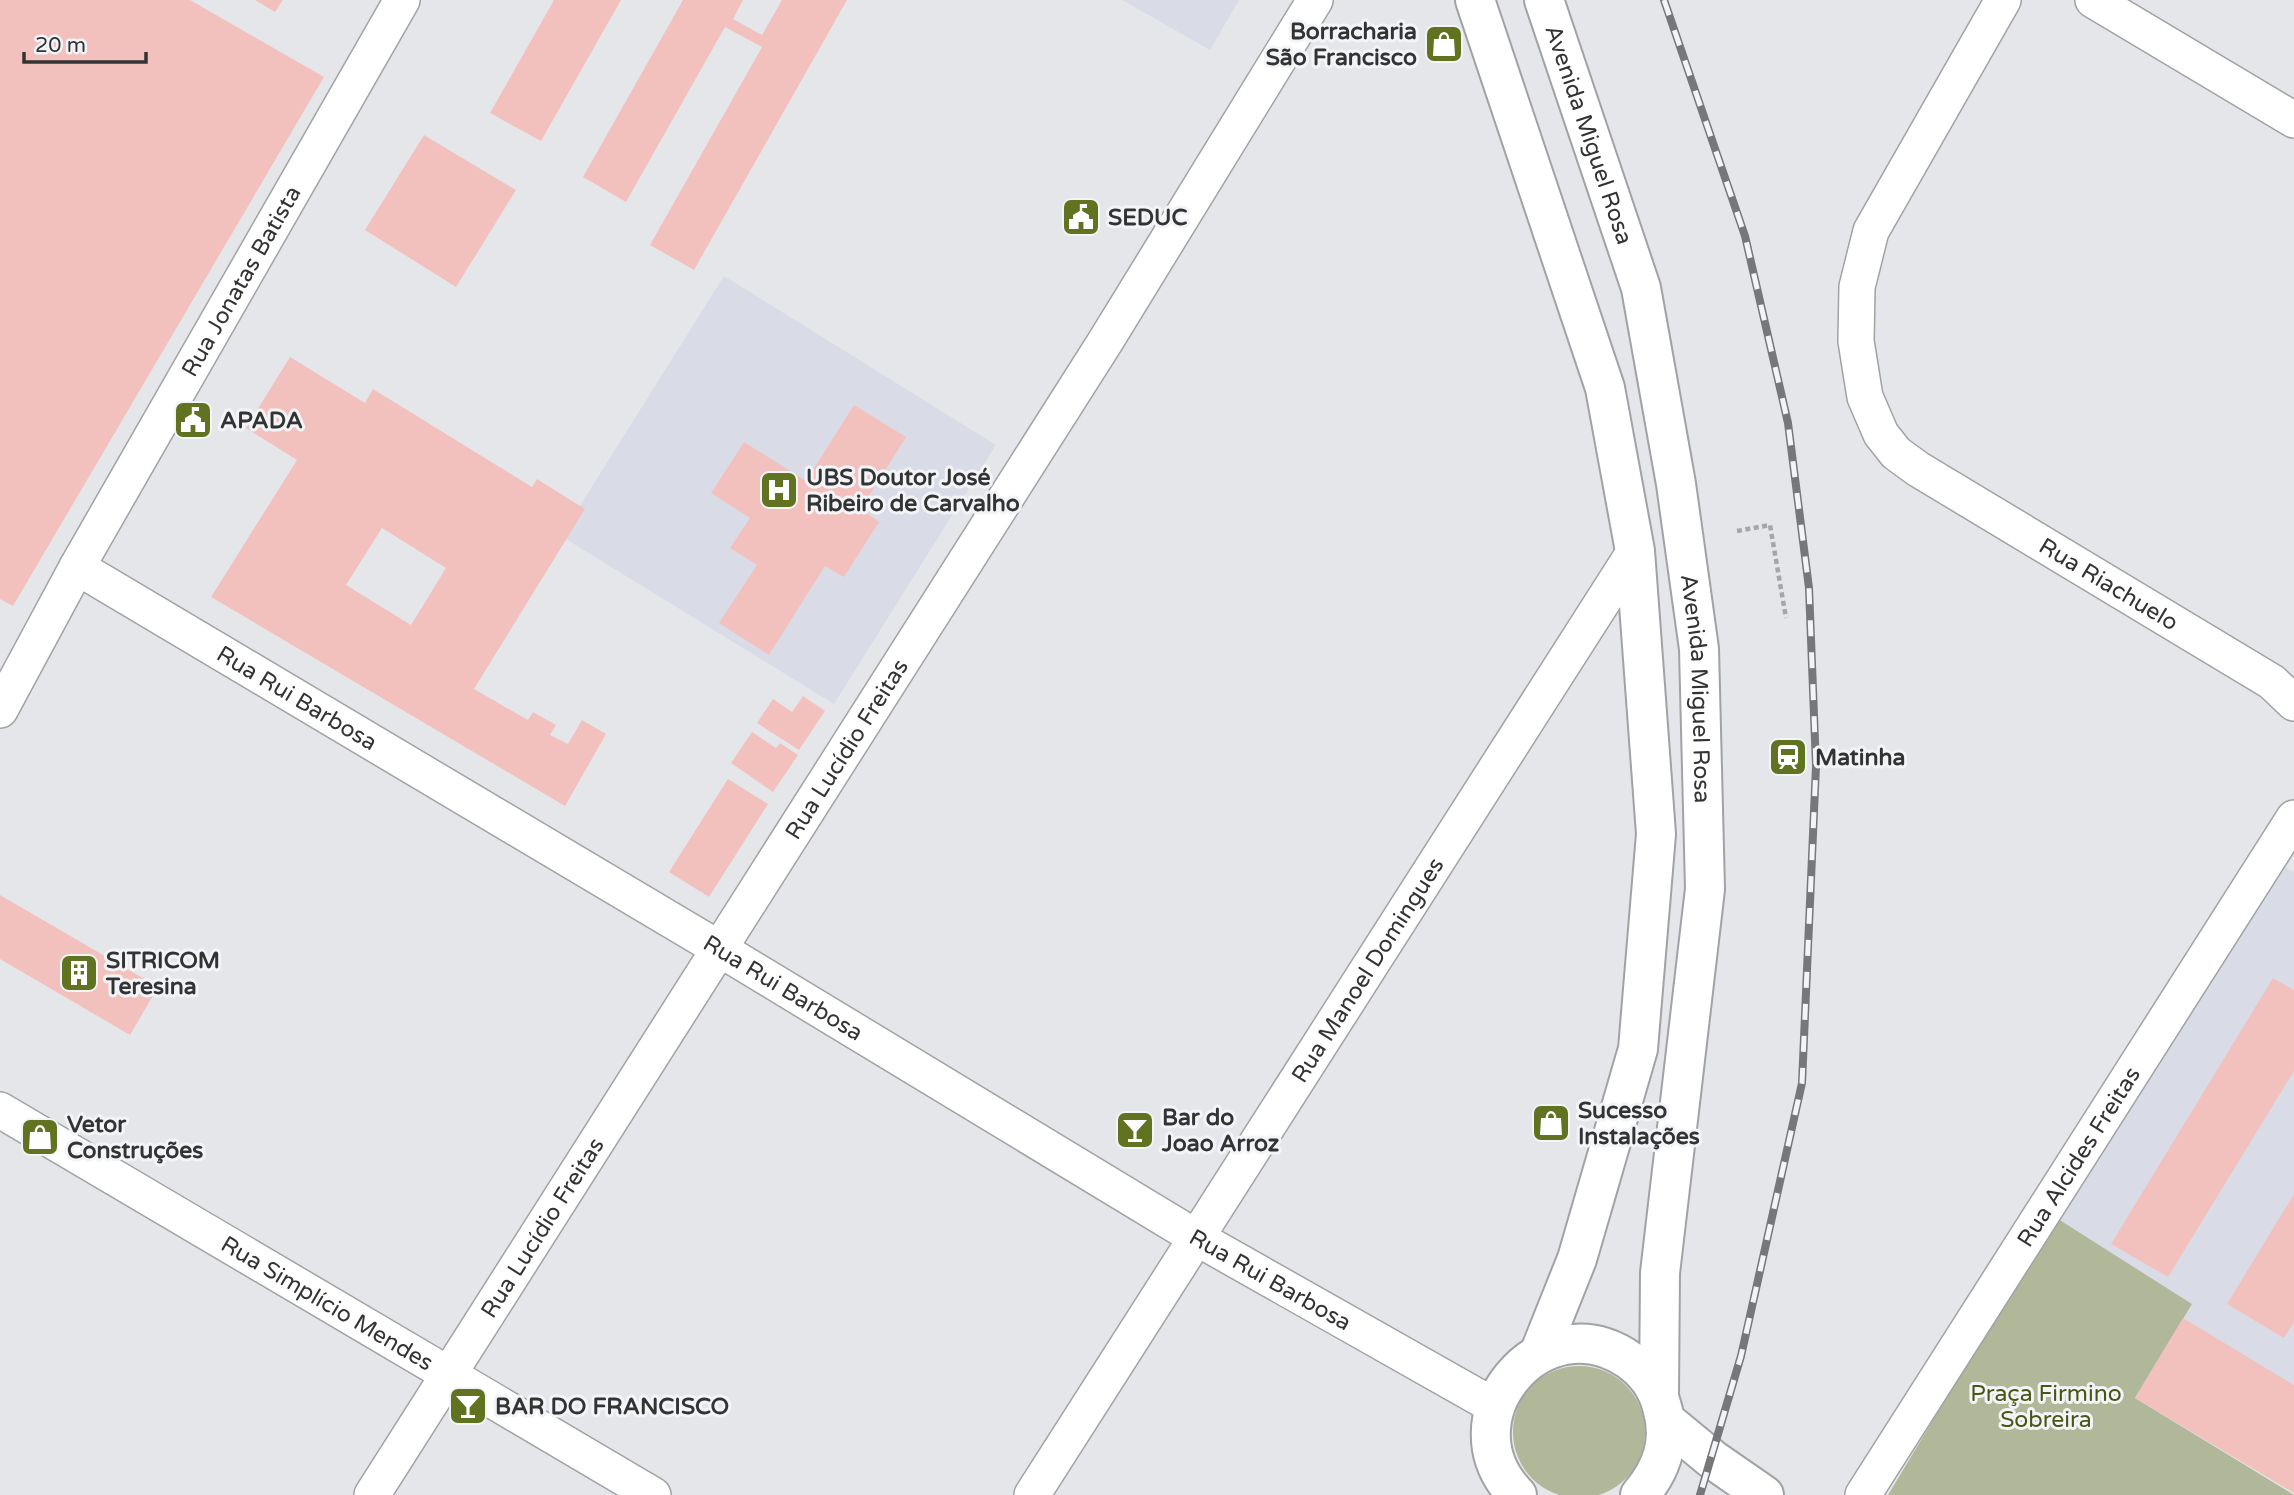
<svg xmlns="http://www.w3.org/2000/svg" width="2294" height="1495" font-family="'Varela Round',sans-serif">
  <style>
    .built { fill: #d9dce7 }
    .green { fill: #b1b899 }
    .building { fill: #f3c1bd; fill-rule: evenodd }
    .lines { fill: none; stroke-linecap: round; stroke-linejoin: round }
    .street-casing { stroke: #a0a2a5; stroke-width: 38 }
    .secondary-casing { stroke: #a0a2a5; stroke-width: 42 }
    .primary-casing { stroke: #a0a2a5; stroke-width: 42 }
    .path { stroke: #a5a6a9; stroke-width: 4.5; stroke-dasharray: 5 3.5; stroke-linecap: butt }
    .street { stroke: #fff; stroke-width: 35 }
    .secondary { stroke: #fff; stroke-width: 38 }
    .primary { stroke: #fff; stroke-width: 38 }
    .rail-casing { stroke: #767779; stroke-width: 8 }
    .rail { stroke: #f2f4f7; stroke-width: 5; stroke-dasharray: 16; stroke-linecap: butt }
    .labels { text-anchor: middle; stroke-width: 6; stroke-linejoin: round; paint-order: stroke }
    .poi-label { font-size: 23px; font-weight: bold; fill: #333334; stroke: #f2f4f7; text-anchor: start }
    .street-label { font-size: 23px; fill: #333334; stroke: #f2f4f7 }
    .park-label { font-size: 23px; fill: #4a5513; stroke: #f2f4f7 }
  </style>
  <rect width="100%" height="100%" fill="#e5e6ea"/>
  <!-- built -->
  <g class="built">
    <path d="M1122,0h117l-29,50z"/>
    <path d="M724,276l272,169 -162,259 -273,-168z"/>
    <path d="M2280,864l14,8v621l-159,-95 57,-94 -137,-87z"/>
  </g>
  <!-- green -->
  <g class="green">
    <path d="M2055,1217l137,87 -57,94 159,97h-406z"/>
    <circle cx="1579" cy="1432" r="66"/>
  </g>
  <!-- building -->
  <g class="building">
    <path d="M0,0h190l134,77 -311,529 -13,-7z"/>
    <path d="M255,0h28l-8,12z"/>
    <path d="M554,0h67l-80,141 -51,-28z"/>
    <path d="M683,0h60l-10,19 29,16 20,-35h65l-153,270 -44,-25 112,-198 -37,-20 -99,175 -43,-25z"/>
    <path d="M424,135l92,55 -60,97 -91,-57z"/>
    <path d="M290,357l75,46 8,-14 159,98 5,-8 48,30 -111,180 54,31 5,-8 23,13 -6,10 18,9 14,-24 24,14 -41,72 -354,-209 86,-137 -51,-32zM382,528l64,40 -35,57 -65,-40z"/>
    <path d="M854,405l52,32 -45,72 18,13 -35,55 -19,-11 -56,89 -50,-32 38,-58 -27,-17 20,-30 -39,-25 33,-51 62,39z"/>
    <path d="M803,696l22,15 -26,39 -42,-27 16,-24 19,13z"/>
    <path d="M752,732l24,16 4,-5 18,12 -25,37 -42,-29z"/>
    <path d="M728,779l40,25 -59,93 -40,-25z"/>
    <path d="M0,895l158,92 -28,48 -130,-76z"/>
    <path d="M2273,978l21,12v81l-126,206 -57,-33z"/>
    <path d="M2294,1194v128l-10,16 -57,-34z"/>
    <path d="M2183,1318l111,67v108l-159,-95z"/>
  </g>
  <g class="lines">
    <defs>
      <g id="street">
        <path id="s1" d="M2003,0l-132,231 -14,56 -1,54 9,56 16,37 15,19 22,16 354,213 22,21"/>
        <path d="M2093,0l201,120"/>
        <path id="s2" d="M77,567l641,381 479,290 297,168"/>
        <path id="s3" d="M0,710l77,-143 325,-567"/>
        <path id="s4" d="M0,1110l653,385"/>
        <path id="s5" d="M372,1495l733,-1153 210,-342"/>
        <path id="s6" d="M1032,1495l603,-944"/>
        <path id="s7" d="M1863,1495l431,-677"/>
      </g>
      <path id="secondary" d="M1666,1421l46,38 52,36"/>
      <g id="primary">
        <path d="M1475,0l130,388 30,163 21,283 -18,215 -61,210 -38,95"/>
        <path id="s8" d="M1544,0l97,288 35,196 23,165 6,240 -45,384 -1,120"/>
        <path d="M1517,1495c-75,-76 26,-195 112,-135 17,12 28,27 33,47 10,34 0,62 -22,88"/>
      </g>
    </defs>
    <!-- street casing -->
    <use href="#street" class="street-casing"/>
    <!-- secondary casing -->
    <use href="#secondary" class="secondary-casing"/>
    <!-- primary casing -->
    <use href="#primary" class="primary-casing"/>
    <!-- path -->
    <path class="path" d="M1737,531l33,-6 16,93"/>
    <!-- street -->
    <use href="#street" class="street"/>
    <!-- secondary -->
    <use href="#secondary" class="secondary"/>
    <!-- primary -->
    <use href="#primary" class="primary"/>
    <defs>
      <path id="rail" d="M1664,0l81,236 43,187 21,165 7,178 -14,317 -61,273 -41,139"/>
    </defs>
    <!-- rail casing -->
    <use href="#rail" class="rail-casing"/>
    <!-- rail -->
    <use href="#rail" class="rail"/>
  </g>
  <!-- icons -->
  <defs>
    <symbol id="shop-square" viewBox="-11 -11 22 22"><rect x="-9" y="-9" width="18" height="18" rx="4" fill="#617220" stroke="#f2f4f7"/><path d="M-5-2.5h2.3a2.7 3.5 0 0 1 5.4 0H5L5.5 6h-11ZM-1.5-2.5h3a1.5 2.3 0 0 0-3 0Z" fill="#fff"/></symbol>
    <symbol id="civic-square" viewBox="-11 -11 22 22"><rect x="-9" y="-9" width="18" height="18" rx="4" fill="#617220" stroke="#f2f4f7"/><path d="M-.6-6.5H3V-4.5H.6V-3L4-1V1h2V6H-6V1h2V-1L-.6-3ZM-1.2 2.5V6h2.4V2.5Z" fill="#fff"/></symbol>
    <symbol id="hospital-square" viewBox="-11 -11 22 22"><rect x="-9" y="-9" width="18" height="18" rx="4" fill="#617220" stroke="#f2f4f7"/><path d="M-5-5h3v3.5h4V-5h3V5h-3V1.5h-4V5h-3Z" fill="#fff"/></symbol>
    <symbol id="station-square" viewBox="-11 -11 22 22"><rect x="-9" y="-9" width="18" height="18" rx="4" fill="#617220" stroke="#f2f4f7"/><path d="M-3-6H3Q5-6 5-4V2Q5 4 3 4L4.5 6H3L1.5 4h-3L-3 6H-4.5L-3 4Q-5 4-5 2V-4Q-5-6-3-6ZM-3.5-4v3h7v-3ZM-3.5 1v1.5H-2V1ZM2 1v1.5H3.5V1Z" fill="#fff"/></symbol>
    <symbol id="building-square" viewBox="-11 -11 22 22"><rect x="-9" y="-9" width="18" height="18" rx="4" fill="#617220" stroke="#f2f4f7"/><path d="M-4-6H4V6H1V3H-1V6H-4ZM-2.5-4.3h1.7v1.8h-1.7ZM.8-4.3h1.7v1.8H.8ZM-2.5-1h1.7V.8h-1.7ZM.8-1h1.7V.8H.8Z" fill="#fff"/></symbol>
    <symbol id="bar-square" viewBox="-11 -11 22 22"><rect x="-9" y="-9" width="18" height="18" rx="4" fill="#617220" stroke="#f2f4f7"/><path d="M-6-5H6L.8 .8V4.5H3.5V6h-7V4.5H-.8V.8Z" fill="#fff"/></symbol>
  </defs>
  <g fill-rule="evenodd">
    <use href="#shop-square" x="1422" y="22" width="44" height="44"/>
    <use href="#civic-square" x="1059" y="195" width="44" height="44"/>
    <use href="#civic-square" x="171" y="398" width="44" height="44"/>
    <use href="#hospital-square" x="757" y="468" width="44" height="44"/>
    <use href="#station-square" x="1766" y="735" width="44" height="44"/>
    <use href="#building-square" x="57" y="951" width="44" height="44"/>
    <use href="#shop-square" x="1529" y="1101" width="44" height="44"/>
    <use href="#bar-square" x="1113" y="1108" width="44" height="44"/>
    <use href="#shop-square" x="18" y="1115" width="44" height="44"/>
    <use href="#bar-square" x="446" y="1384" width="44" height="44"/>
  </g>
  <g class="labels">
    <!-- poi labels -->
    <g class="poi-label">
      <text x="1417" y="39" text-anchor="end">Borracharia<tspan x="1417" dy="26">São Francisco</tspan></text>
      <text x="1108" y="225">SEDUC</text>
      <text x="220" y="428">APADA</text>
      <text x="806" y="485">UBS Doutor José<tspan x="806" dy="26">Ribeiro de Carvalho</tspan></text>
      <text x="1815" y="765">Matinha</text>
      <text x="106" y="968">SITRICOM<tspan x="106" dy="26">Teresina</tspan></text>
      <text x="1578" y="1118">Sucesso<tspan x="1578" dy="26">Instalações</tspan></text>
      <text x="1162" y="1125">Bar do<tspan x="1162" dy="26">Joao Arroz</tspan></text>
      <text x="67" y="1132">Vetor<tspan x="67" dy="26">Construções</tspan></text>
      <text x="495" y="1414">BAR DO FRANCISCO</text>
    </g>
    <!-- street labels -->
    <g class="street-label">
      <text dy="8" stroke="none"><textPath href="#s8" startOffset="142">Avenida Miguel Rosa</textPath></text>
      <text dy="8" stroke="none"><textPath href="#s3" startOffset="492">Rua Jonatas Batista</textPath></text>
      <text dy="8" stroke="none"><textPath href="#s1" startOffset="749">Rua Riachuelo</textPath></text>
      <text dy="8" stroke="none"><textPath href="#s8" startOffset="709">Avenida Miguel Rosa</textPath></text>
      <text dy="8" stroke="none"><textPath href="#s2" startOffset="256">Rua Rui Barbosa</textPath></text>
      <text dy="8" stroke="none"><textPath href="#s5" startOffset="884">Rua Lucídio Freitas</textPath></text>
      <text dy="8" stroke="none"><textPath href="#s6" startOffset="623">Rua Manoel Domingues</textPath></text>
      <text dy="8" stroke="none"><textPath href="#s2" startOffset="822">Rua Rui Barbosa</textPath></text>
      <text dy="8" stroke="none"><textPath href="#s7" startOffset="401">Rua Alcides Freitas</textPath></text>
      <text dy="8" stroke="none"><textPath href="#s5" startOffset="317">Rua Lucídio Freitas</textPath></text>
      <text dy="8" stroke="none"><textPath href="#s2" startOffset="1390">Rua Rui Barbosa</textPath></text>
      <text dy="8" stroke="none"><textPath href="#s4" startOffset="380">Rua Simplício Mendes</textPath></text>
    </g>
    <!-- park labels -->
    <g class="park-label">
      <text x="2046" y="1401">Praça Firmino<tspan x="2046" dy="26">Sobreira</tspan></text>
    </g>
  </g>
  <!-- scale -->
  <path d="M24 52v10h122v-10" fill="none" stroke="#333334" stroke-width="3.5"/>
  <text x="35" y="52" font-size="21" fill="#333334" stroke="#f2f4f7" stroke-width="5" paint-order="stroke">20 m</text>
</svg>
